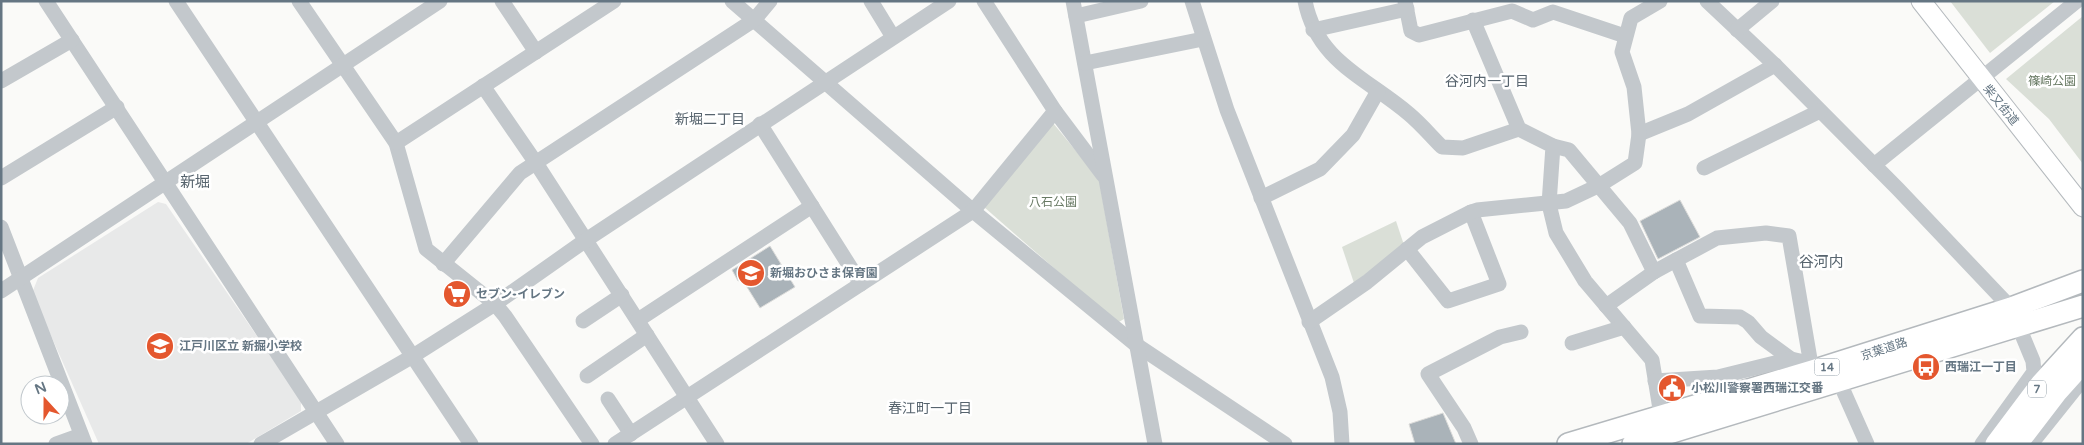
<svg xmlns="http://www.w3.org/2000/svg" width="2084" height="445" font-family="'Varela Round','Noto Sans JP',sans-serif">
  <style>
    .built { fill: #e8e9e9 }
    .green { fill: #dadfd7 }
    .building { fill: #aab3b9; stroke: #dcdcda }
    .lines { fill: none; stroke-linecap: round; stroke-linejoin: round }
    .major-casing { stroke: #b5babe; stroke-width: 21 }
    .highway-casing { stroke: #b4b9bd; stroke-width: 24 }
    .minor { stroke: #c3c8cc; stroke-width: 15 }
    .major { stroke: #fff; stroke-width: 19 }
    .highway { stroke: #fff; stroke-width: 21 }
    .labels { text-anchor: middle; stroke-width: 5; stroke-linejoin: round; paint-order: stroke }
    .shield { fill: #fff; stroke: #939fa8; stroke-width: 1 }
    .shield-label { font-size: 11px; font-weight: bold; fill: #657683 }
    .park-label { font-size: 12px; fill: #687a64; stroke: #fff }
    .street-label { font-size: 12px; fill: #657683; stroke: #fff }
    .poi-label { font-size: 12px; font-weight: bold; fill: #657683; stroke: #fff; text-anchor: start }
    .neighbourhood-label { font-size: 14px; fill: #57646e; stroke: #fff }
    .quarter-label { font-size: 15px; fill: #57646e; stroke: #fff }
  </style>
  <rect width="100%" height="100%" fill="#fafaf8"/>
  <!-- built -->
  <path class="built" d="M158,202l8,2 135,196v11l-55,33h-147l-67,-151 6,-15z"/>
  <!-- green -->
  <g class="green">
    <path d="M1950,1h105l-65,52z"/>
    <path d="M2083,16v148l-34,-45 -43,-40z"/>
    <path d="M1053,123l46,56 25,140 -7,4 -133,-116z"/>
    <path d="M1396,221l8,24 -50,38 -12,-36z"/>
  </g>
  <!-- building -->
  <g class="building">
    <path d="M1680,200l20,37 -42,22 -18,-38z"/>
    <path d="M770,246l25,41 -35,21 -18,-29 -4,2 -6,-11z"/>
    <path d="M1443,413l13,31h-41l-6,-20z"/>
  </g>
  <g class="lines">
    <defs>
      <path id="major" d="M1921,1l162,206"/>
      <g id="highway">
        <path d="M1568,444l244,-73 199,-63 72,-27"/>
        <path d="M1633,444l450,-138"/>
        <path d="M1996,444l45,-60 42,-46"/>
        <path d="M2017,444l39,-51 27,-30"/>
      </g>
    </defs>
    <!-- major casing -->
    <use href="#major" class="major-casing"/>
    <!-- highway casing -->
    <use href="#highway" class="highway-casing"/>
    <!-- minor -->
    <g class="minor">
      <path d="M46,1l291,443"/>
      <path d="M176,1l295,443"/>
      <path d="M299,1l97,142 30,106 69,55 10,12 87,128"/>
      <path d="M502,1l34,51"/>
      <path d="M732,1l241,210 162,133 150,100"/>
      <path d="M871,1l22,36"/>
      <path d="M984,1l71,110 48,64"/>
      <path d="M1073,1l82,443"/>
      <path d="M1192,1l35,109 105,267 8,35 2,32"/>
      <path d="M1305,1c12,61 62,77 104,113 12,10 22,22 33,33l21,1 56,-19"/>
      <path d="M1405,1l6,30 8,4 93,-24 21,9 20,-8 72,24"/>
      <path d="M1707,1l68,64 123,124 113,119 22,53 1,11 -52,72"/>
      <path d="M1076,16l65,-15"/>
      <path d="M1473,20l46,109 34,17 -4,58 7,29 29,48 67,79 9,55"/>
      <path d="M1313,30l94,-21"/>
      <path d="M1737,30l35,-29"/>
      <path d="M1085,63l118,-24"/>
      <path d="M1,81l71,-41"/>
      <path d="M483,86l53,77 181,281"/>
      <path d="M760,124l101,160"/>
      <path d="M1639,134l49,-20 87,-49"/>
      <path d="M396,143l218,-142"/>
      <path d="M1553,146l16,4 61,73 24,49"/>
      <path d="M1874,165l203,-164"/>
      <path d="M1704,168l116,-57"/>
      <path d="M1,178l116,-71"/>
      <path d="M1261,198l59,-29 33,-34 25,-44"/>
      <path d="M1,227l84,217"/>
      <path d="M1407,249l41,52 51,-17 -28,-72"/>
      <path d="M1676,260l41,-22 49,-5 23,3 23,135"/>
      <path d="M443,264l77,-91 234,-153 16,-19"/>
      <path d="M1,291l439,-290"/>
      <path d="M1606,306l48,-34 22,-12 24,56 40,1 8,5 13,15 30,22 9,2 9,11"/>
      <path d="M638,320l174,-114"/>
      <path d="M583,321l39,-26"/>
      <path d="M1309,322l58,-40 55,-45 49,-25 6,-2 89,-9 34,-16 35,-22 4,-29 -5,-47 -12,-35 9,-34 29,-17"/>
      <path d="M1572,343l52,-16"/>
      <path d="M587,376l60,-41"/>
      <path d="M1655,381l63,-4 73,-18"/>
      <path d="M1839,381l28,63"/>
      <path d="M608,399l23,35"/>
      <path d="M56,444l25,-9"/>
      <path d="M261,444l152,-88 82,-52 91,-64 363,-239"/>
      <path d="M615,444l358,-233 82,-100"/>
      <path d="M1471,444l-7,-16 -36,-54 72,-37 21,-5"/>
      <path d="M2031,444l52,-65"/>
    </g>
    <!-- major -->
    <use href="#major" class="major"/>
    <!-- highway -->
    <use href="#highway" class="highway"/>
  </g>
  <!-- icons -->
  <defs>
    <symbol id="school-disc" viewBox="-11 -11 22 22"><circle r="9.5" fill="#e4572e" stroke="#fff"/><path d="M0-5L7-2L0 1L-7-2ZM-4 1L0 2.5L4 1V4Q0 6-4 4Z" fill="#fff"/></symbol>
    <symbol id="supermarket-disc" viewBox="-11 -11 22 22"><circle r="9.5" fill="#e4572e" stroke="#fff"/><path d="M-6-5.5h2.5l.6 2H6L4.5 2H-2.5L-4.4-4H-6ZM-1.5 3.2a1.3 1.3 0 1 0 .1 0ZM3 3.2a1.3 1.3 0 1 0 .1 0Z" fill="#fff"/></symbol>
    <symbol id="bus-disc" viewBox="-11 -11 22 22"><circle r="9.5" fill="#e4572e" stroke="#fff"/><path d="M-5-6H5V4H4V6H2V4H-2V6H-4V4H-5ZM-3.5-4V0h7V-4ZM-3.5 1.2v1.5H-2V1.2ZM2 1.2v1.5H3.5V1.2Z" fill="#fff"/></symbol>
    <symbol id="civic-disc" viewBox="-11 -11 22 22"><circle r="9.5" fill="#e4572e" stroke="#fff"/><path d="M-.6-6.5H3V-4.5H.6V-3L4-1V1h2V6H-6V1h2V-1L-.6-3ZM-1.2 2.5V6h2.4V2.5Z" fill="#fff"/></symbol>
  </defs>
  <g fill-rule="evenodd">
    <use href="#school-disc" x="735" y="257" width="32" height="32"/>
    <use href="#supermarket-disc" x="441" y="278" width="32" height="32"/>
    <use href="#school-disc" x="144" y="330" width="32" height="32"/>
    <use href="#bus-disc" x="1910" y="351" width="32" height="32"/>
    <use href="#civic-disc" x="1656" y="372" width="32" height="32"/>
  </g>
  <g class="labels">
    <!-- shield labels -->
    <g class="shield">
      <rect x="1814.5" y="358.5" width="25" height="17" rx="4"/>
      <rect x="2028" y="380.5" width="18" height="17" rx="4"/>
    </g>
    <g class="shield-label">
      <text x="1827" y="371">14</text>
      <text x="2037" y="393">7</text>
    </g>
    <!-- park labels -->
    <g class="park-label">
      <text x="2052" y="85">篠崎公園</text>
      <text x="1053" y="206">八石公園</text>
    </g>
    <!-- street labels -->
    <g class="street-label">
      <text transform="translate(2001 105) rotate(51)" y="4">柴又街道</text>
      <text transform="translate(1884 349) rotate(-18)" y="4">京葉道路</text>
    </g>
    <!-- poi labels -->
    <g class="poi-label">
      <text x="770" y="277">新堀おひさま保育園</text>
      <text x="476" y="298">セブン-イレブン</text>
      <text x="179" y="350">江戸川区立 新掘小学校</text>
      <text x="1945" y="371">西瑞江一丁目</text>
      <text x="1691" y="392">小松川警察署西瑞江交番</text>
    </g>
    <!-- neighbourhood labels -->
    <g class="neighbourhood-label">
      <text x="1487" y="86">谷河内一丁目</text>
      <text x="710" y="124">新堀二丁目</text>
      <text x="930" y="413">春江町一丁目</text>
    </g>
    <!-- quarter labels -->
    <g class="quarter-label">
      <text x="195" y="187">新堀</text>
      <text x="1821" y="267">谷河内</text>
    </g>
  </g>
  <!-- border -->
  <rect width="2084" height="445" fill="none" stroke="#657683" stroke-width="5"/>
  <!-- north arrow -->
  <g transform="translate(45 400) rotate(339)"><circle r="24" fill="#ffffff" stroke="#c1c8cd"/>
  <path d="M0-4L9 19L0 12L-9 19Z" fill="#e4572e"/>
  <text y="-8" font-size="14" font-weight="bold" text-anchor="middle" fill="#657683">N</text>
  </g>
</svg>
